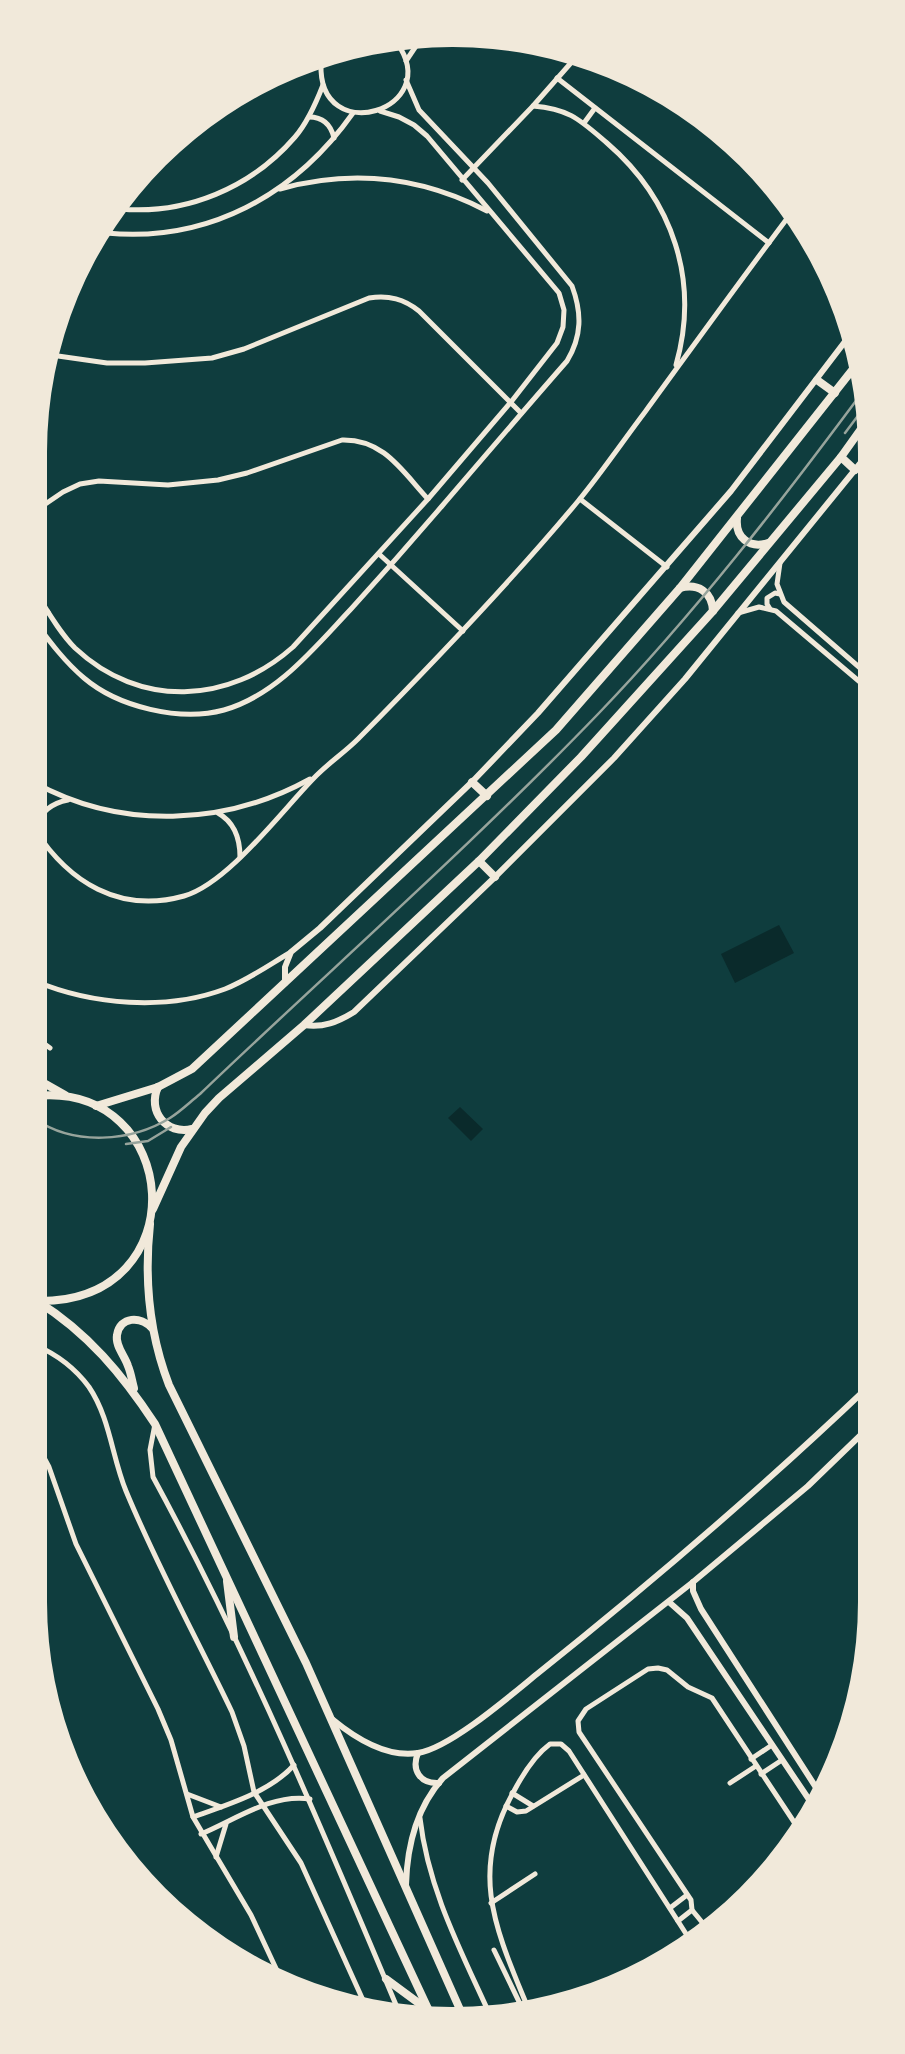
<svg xmlns="http://www.w3.org/2000/svg" width="905" height="2054" font-family="Manrope,sans-serif">
  <style>
    .water { fill: #0a2a2b }
    .lines { fill: none; stroke-linecap: round; stroke-linejoin: round }
    .minor { stroke: #f1e9da; stroke-width: 5 }
    .tertiary { stroke: #f1e9da; stroke-width: 6 }
    .primary { stroke: #f1e9da; stroke-width: 8 }
    .rail { stroke: #97a49c; stroke-width: 2.5 }
  </style>
  <rect width="100%" height="100%" fill="#0f3d3e"/>
  <!-- water -->
  <g class="water">
    <path d="M779,925l15,28 -59,30 -14,-29z"/>
    <path d="M460,1107l23,22 -12,12 -23,-23z"/>
  </g>
  <g class="lines">
    <!-- minor -->
    <g class="minor">
      <path d="M406,61l16,-24"/>
      <path d="M321,64c-3,85 124,46 76,-21"/>
      <path d="M557,78l212,165"/>
      <path d="M533,106c37,3 47,14 74,37 66,57 93,138 69,222"/>
      <path d="M309,117c14,0 22,8 25,21"/>
      <path d="M584,123l11,-15"/>
      <path d="M462,180l71,-74 44,-50"/>
      <path d="M280,189c72,-20 140,-13 207,22"/>
      <path d="M120,209c66,6 131,-21 175,-72 13,-15 21,-34 28,-52"/>
      <path d="M106,233c102,10 189,-38 247,-120"/>
      <path d="M51,355l56,8h38l67,-5 32,-9 125,-51c20,-3 35,1 50,13l102,102"/>
      <path d="M580,499l87,68"/>
      <path d="M35,511l28,-19 17,-8 19,-3 69,4 50,-5 29,-7 95,-33c42,-1 60,31 86,59"/>
      <path d="M379,554l84,77"/>
      <path d="M780,563l-3,21 7,18 83,72"/>
      <path d="M35,591c12,19 24,41 40,57 65,61 154,56 218,-1l135,-148 83,-97 46,-59 6,-16 1,-17 -5,-17 -132,-157 -13,-11 -15,-8 -19,-6"/>
      <path d="M770,609l-3,-5v-6l8,-5 5,1"/>
      <path d="M738,613l21,-6 17,4 91,77"/>
      <path d="M35,620l13,-8"/>
      <path d="M35,622c15,20 30,40 49,56 34,29 96,44 140,32 53,-15 91,-63 127,-101 31,-34 61,-68 91,-103 42,-49 83,-97 125,-145 15,-25 15,-48 5,-75l-84,-103 -69,-73 -13,-30"/>
      <path d="M35,783c86,47 190,43 275,-4"/>
      <path d="M218,813c16,9 22,26 22,44"/>
      <path d="M35,827c6,-16 17,-24 33,-27"/>
      <path d="M35,830c34,52 84,84 149,66 43,-12 97,-84 129,-117 14,-15 31,-26 45,-40 76,-77 152,-156 221,-239 23,-28 44,-59 66,-88 49,-67 97,-134 147,-200"/>
      <path d="M35,981c57,24 131,30 190,8 23,-9 44,-24 66,-37"/>
      <path d="M35,1037l15,11"/>
      <path d="M35,1345c21,9 40,23 54,42 21,31 23,70 37,104 31,75 71,148 106,221l12,34 10,46 47,71 66,146"/>
      <path d="M155,1424l-5,26 3,27c94,173 170,354 246,535"/>
      <path d="M35,1441l14,26 27,77 82,165 13,31 22,77 58,98 29,62"/>
      <path d="M751,1759l21,-14"/>
      <path d="M761,1774l21,-14"/>
      <path d="M730,1783l26,-17"/>
      <path d="M512,1793l21,13"/>
      <path d="M187,1794l34,13"/>
      <path d="M506,1806l11,6 9,-1 58,-36"/>
      <path d="M193,1817c34,-12 77,-25 101,-52"/>
      <path d="M420,1818c8,71 41,133 70,197"/>
      <path d="M201,1834c34,-14 71,-41 109,-35"/>
      <path d="M216,1857l10,-33"/>
      <path d="M491,1903l44,-29"/>
      <path d="M670,1908l17,-13"/>
      <path d="M692,1910l14,17"/>
      <path d="M678,1921l14,-11 -1,-10 -112,-168 -1,-11 8,-12 62,-40 10,-1 9,2 21,17 24,11 84,127"/>
      <path d="M494,1950l29,60"/>
      <path d="M528,2008c-32,-78 -60,-136 -14,-217 9,-17 21,-36 36,-47h11l8,7 121,189"/>
    </g>
    <!-- tertiary -->
    <g class="tertiary">
      <path d="M285,983v-16l6,-15 29,-24 152,-146 66,-69 193,-222 119,-156"/>
      <path d="M304,1025c19,3 34,-3 50,-13l141,-135 119,-119 71,-79 182,-224"/>
      <path d="M693,1582v9l8,18 116,180"/>
      <path d="M669,1602l18,16 123,183"/>
      <path d="M332,1719c23,19 55,39 86,34 32,-5 92,-57 119,-79 114,-91 226,-187 332,-288"/>
      <path d="M418,1753c-7,17 2,31 21,30"/>
      <path d="M406,1885c1,-38 11,-78 37,-107l250,-196 115,-96 61,-59"/>
    </g>
    <!-- primary -->
    <g class="primary">
      <path d="M817,380l18,13"/>
      <path d="M841,457l14,13"/>
      <path d="M737,518c-2,19 12,31 31,25"/>
      <path d="M680,588c18,-5 32,4 33,23"/>
      <path d="M472,782l15,14"/>
      <path d="M479,861l16,16"/>
      <path d="M35,1078l30,17"/>
      <path d="M158,1087c-11,24 8,48 34,42"/>
      <path d="M35,1096c147,-15 164,207 3,205"/>
      <path d="M96,1106l62,-19 34,-18 364,-339 124,-142 177,-224"/>
      <path d="M153,1209l28,-62 24,-34 14,-15 85,-73 175,-164 102,-104 132,-146 128,-154 25,-35"/>
      <path d="M150,1224c-6,56 -1,109 19,161l137,278 156,351"/>
      <path d="M37,1301c51,32 85,73 118,123l275,589"/>
      <path d="M134,1388c-2,-7 -3,-15 -6,-22 -3,-10 -13,-20 -11,-31 3,-19 24,-19 35,-7"/>
      <path d="M227,1581l7,56"/>
      <path d="M386,1979l42,31"/>
    </g>
    <!-- rail -->
    <g class="rail">
      <path d="M845,433l21,-28"/>
      <path d="M35,1119c39,27 96,23 135,-1 11,-7 20,-16 30,-24 133,-127 271,-248 399,-381 96,-100 182,-211 265,-323"/>
      <path d="M126,1144l22,-3 23,-14"/>
    </g>
  </g>
  <!-- crop -->
  <path d="M0 0H905V2054H0ZM452 47H453A405 405 0 0 1 858 452V1602A405 405 0 0 1 453 2007H452A405 405 0 0 1 47 1602V452A405 405 0 0 1 452 47Z" fill="#f1e9da" fill-rule="evenodd"/>
</svg>
